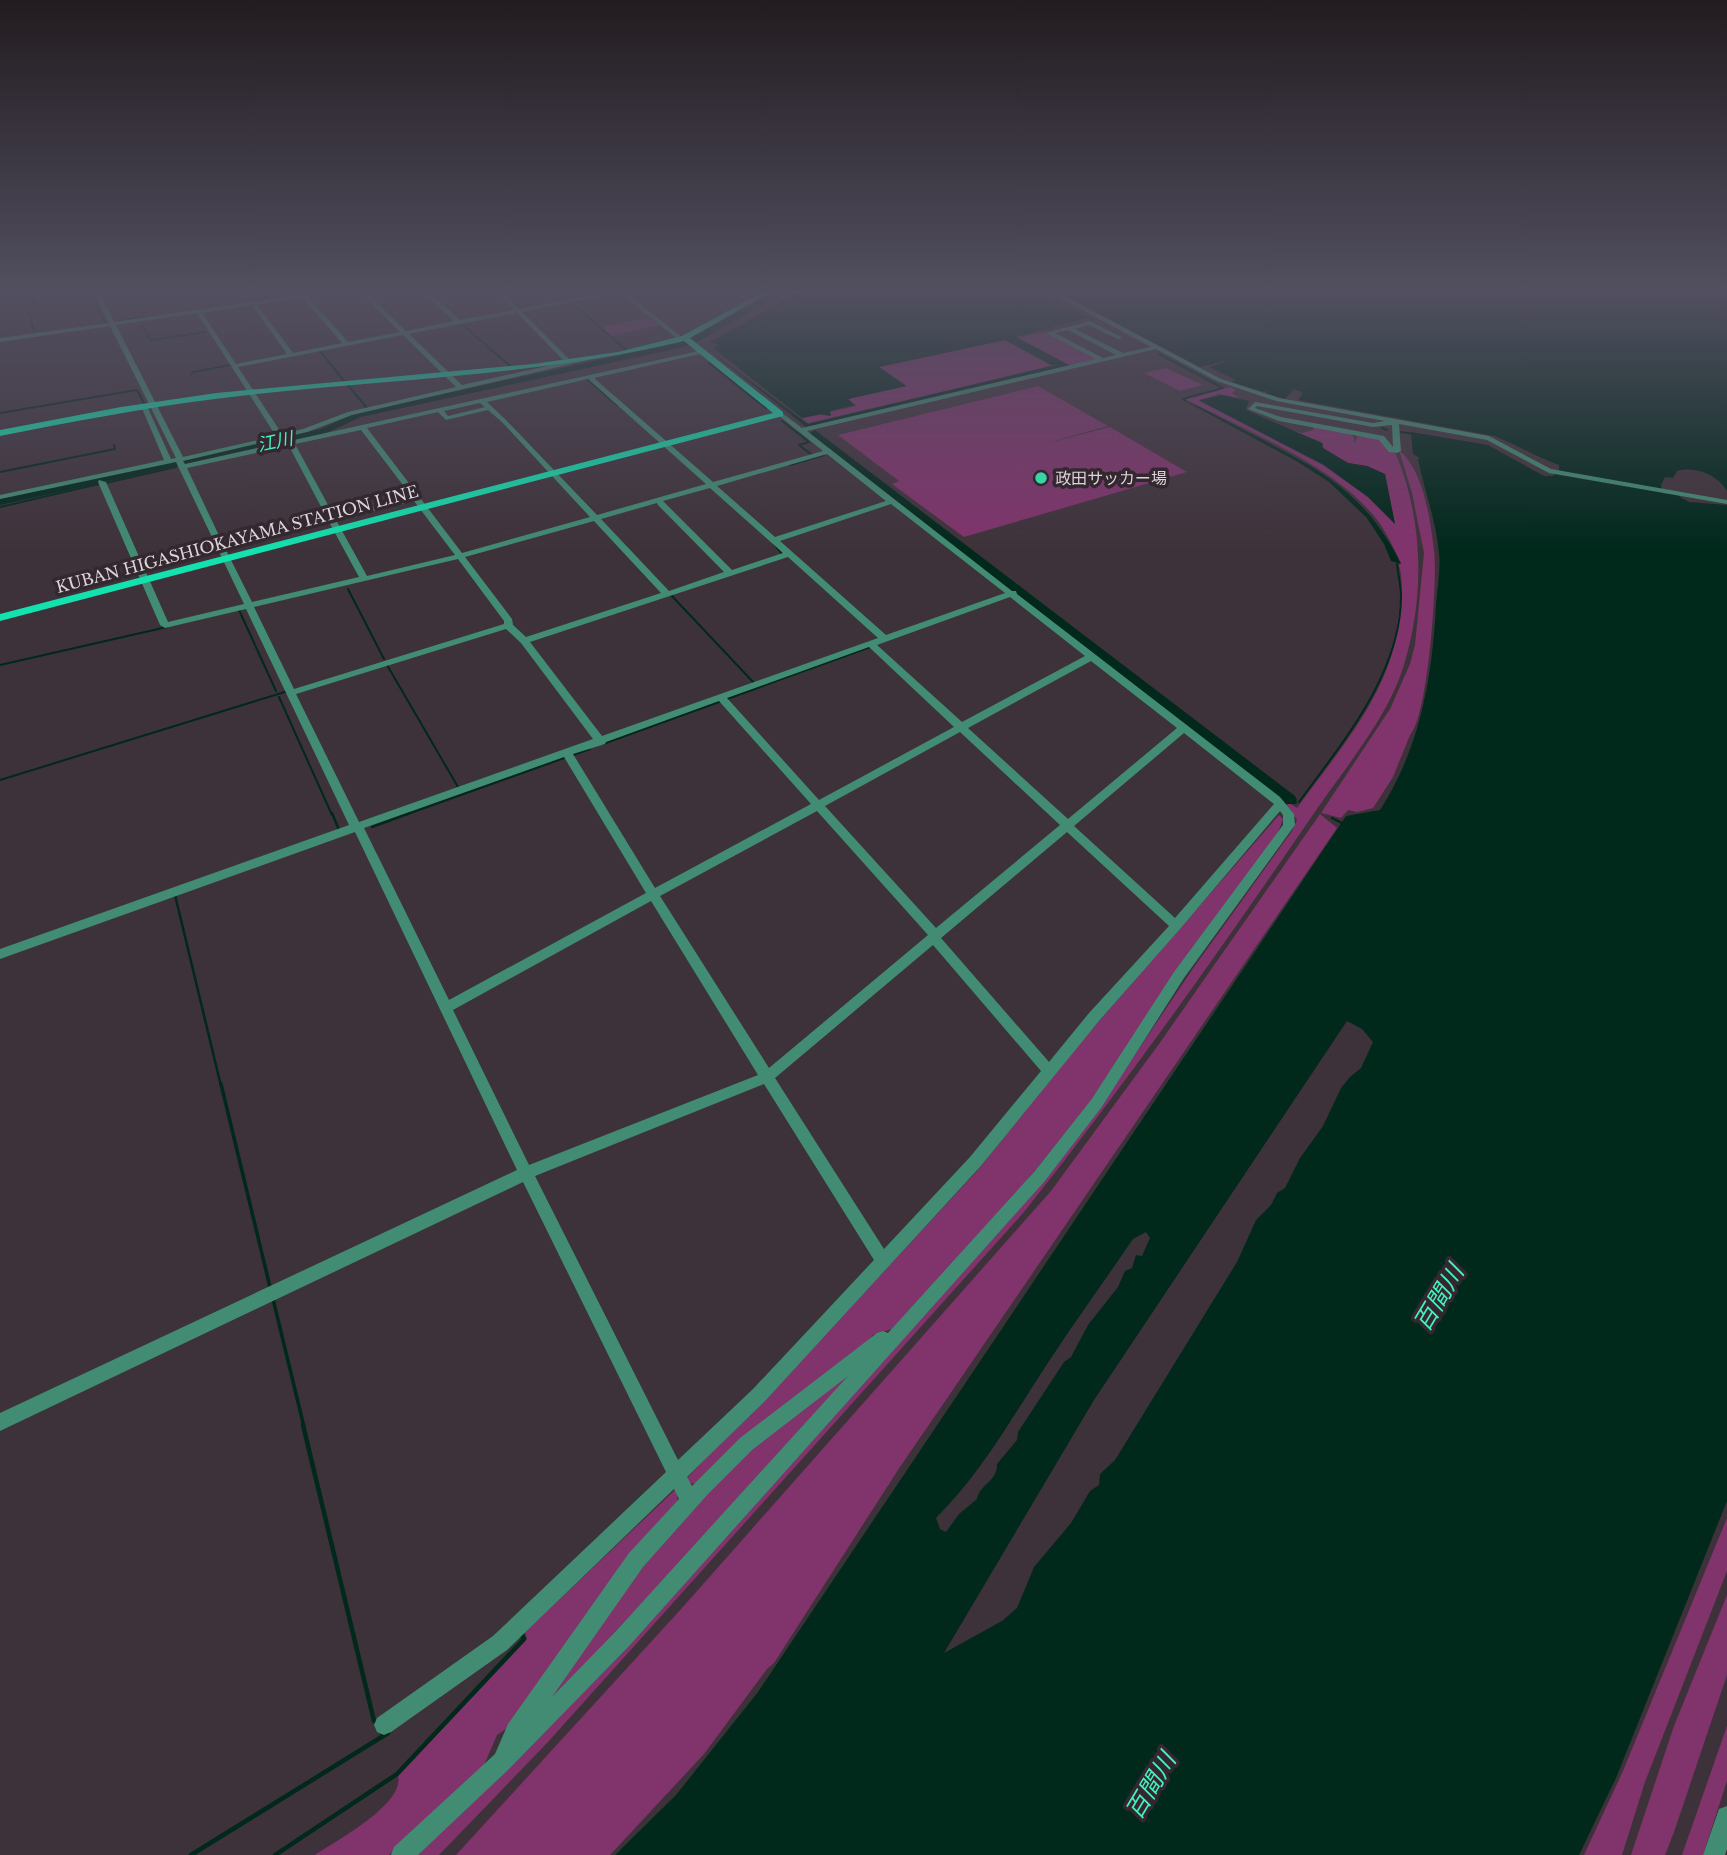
<svg xmlns="http://www.w3.org/2000/svg" width="1727" height="1855" font-family="'Libre Baskerville','Noto Sans JP',serif">
  <style>
    .green { fill: #81336c }
    .water { fill: #00281b; fill-rule: evenodd }
    .lines { fill: none; stroke-linecap: round; stroke-linejoin: round }
    .stream-far3 { stroke: #00281b; stroke-width: 2 }
    .stream-far2 { stroke: #00281b; stroke-width: 2.5 }
    .stream-far1 { stroke: #00281b; stroke-width: 3.5 }
    .stream { stroke: #00281b; stroke-width: 4.5 }
    .river { fill: #00281b; fill-rule: evenodd }
    .minor { fill: #418c73; fill-rule: evenodd }
    .major { fill: #13e1ae; fill-rule: evenodd }
    .poi-dot { fill: #37d4a6; stroke: #342830; stroke-width: 2.5 }
    .labels { text-anchor: middle; stroke-width: 7; stroke-linejoin: round; paint-order: stroke }
    .far-poi-label { font-size: 16px; fill: #dcd4d9; stroke: #342830; text-anchor: start }
    .far-street-label { font-size: 16px; fill: #dcd4d9; stroke: #342830 }
    .far-water-label { font-size: 18px; font-style: italic; fill: #40f3bf; stroke: #342830 }
    .near-water-label { font-size: 24px; font-style: italic; fill: #40f3bf; stroke: #342830 }
  </style>
  <rect width="100%" height="100%" fill="#3e323a"/>
  <!-- green -->
  <g class="green">
    <path d="M649,318l10,7 -48,11 -10,-9z"/>
    <path d="M1044,332l52,26 -1,2 -24,6 -54,-28z"/>
    <path d="M1005,340l48,26 -245,57 -7,-5 19,-3 11,1 -1,-4 26,-6 -8,-7 59,-13 -28,-19z"/>
    <path d="M1166,368l37,17 -23,6 -36,-18z"/>
    <path d="M1038,386l70,40 -68,19 70,-18 77,45 -223,65 -72,-53 7,-3 -61,-46z"/>
    <path d="M1230,387l6,3 -4,3 7,5 -20,-4 -20,7 124,64 45,32 27,27 -10,-50 -18,-8 -19,-3 -25,-15v-5l-32,-13 11,3 11,-3 1,-4 33,6 7,5v6l4,-8 23,4 9,12 6,3c27,65 29,140 9,207 -15,56 -63,110 -95,158 -91,133 -185,266 -286,393l-476,530 -109,113h-24l333,-345 281,-312 74,-96 91,-135 98,-136 5,-11 -10,-15 2,-2 8,5c34,-47 77,-96 94,-152 4,-12 5,-26 7,-38 3,-17 6,-36 1,-53l2,-2c-8,-16 -15,-32 -26,-46 -43,-53 -130,-87 -190,-118z"/>
    <path d="M1399,450c25,21 31,69 35,100 4,28 -6,167 -24,185l-17,42 -20,31 -16,4 -9,-2 -7,8 -20,-5 69,-104 20,-45 5,-19 9,-92 -12,-60z"/>
    <path d="M1320,814l17,14 -439,642 -124,193 -7,6 -63,85 -94,101h-154l226,-247 369,-417 108,-147z"/>
    <path d="M1279,815l4,4 -6,16 -88,119 -102,152 -84,104 -108,118 -22,7 -12,14 -160,135 -16,-1v-3l115,-118 177,-191 103,-128z"/>
    <path d="M868,1358l-337,365 111,-163 108,-114z"/>
    <path d="M677,1488l1,20 -168,218 -13,9 -15,35 -93,85h-74c21,-14 90,-51 83,-79l129,-137 -2,-7z"/>
    <path d="M1727,1518v53l-82,211 -23,73h-38l39,-84z"/>
    <path d="M1727,1595v80l-53,157 -9,23h-34l43,-129z"/>
    <path d="M1727,1726v55l-24,74h-21z"/>
  </g>
  <!-- water -->
  <g class="water">
    <path d="M774,291h13l-90,51 -8,-3z"/>
    <path d="M802,291h238l2,4 -2,1 27,10 20,12 -71,19 55,29 -265,61 -97,-77 99,74 251,-60 -8,1 -46,-25 -126,27 27,19 -58,13 7,6 -25,6 1,5 -10,-2 -19,4 -89,-70 6,-3 -9,-3z"/>
    <path d="M1055,291h672v200c-9,-16 -32,-25 -50,-20l-4,7 -8,-1 -4,8 1,8 15,2 12,7 38,3v996l-111,277 -37,77h-964l61,-60 82,-103 588,-876 34,-6c40,-62 52,-131 56,-204 1,-17 5,-36 3,-53 -3,-33 -15,-63 -21,-94l2,-1 -7,-4 -2,-22 77,13 56,31h9l6,-6v-5c-22,-8 -42,-20 -65,-29l-196,-36 5,-7 -9,-4 -9,10 -20,-6 5,-3 -6,2 -32,-10 4,-2 -27,-13 17,-5 12,4 -13,-5 -25,6zM1347,1021l15,8 11,13 -12,26 -11,9 -9,11 -18,38 -23,32 -15,30 -8,5 -6,12 -15,15 -19,42 -122,198 -15,14 -1,11 -9,6 -19,32 -37,44 -17,41 -15,13 -58,32 150,-253zM1146,1232l4,6 -8,18 -6,-1 -4,13 -7,3 -7,16 -30,38 -17,32 -7,5 -46,70 -1,8 -20,24c1,17 -18,21 -20,35l-18,15 -13,18 -6,-3 -4,-11c39,-39 66,-83 95,-129 32,-51 68,-100 102,-150z"/>
    <path d="M1222,395l27,6 -3,9 76,33 1,5 25,15 19,3 18,8 10,50 -27,-27 -44,-32 -125,-65z"/>
    <path d="M1183,400c22,8 45,22 67,33 69,36 115,58 151,131l-10,-3 -7,-17 -18,-27 -37,-35 -31,-20z"/>
  </g>
  <g class="lines">
    <!-- stream-far3 -->
    <g class="stream-far3">
      <path d="M33,291l2,13 -7,3 7,28"/>
      <path d="M90,291l15,32"/>
      <path d="M261,291l6,9"/>
      <path d="M557,291l9,8"/>
      <path d="M571,302l55,48"/>
      <path d="M461,323l50,44"/>
      <path d="M104,324l41,-7"/>
      <path d="M142,326l9,14 55,-8"/>
      <path d="M319,350l26,32"/>
      <path d="M630,353l2,2"/>
      <path d="M1159,354l64,34 -40,11 3,2"/>
      <path d="M709,363l57,45"/>
      <path d="M575,365l4,3"/>
      <path d="M191,375l2,-3 38,-7"/>
      <path d="M521,377l3,2"/>
      <path d="M587,379l30,26"/>
      <path d="M347,384l20,24"/>
      <path d="M465,389l2,2"/>
      <path d="M0,413l137,-23 8,15"/>
      <path d="M782,421l27,21 -10,3 13,10"/>
      <path d="M1382,428l5,2"/>
      <path d="M1400,432l14,2"/>
      <path d="M790,465l34,-10"/>
      <path d="M0,472l115,-23 -1,-4"/>
      <path d="M106,483l70,-16"/>
      <path d="M897,498l3,-1"/>
      <path d="M0,507l99,-23"/>
      <path d="M770,539l12,15"/>
      <path d="M348,589l36,70"/>
      <path d="M1019,594l3,-1"/>
      <path d="M671,595l84,89"/>
      <path d="M239,610l37,81"/>
      <path d="M0,665l167,-38"/>
      <path d="M387,665l71,122"/>
      <path d="M279,697l53,118"/>
      <path d="M603,744l270,-98"/>
      <path d="M573,755l17,-6"/>
      <path d="M0,780l288,-89"/>
      <path d="M1288,801l8,2"/>
      <path d="M1299,802c43,-59 102,-128 102,-206 0,-10 -3,-22 -4,-32"/>
      <path d="M405,815l162,-58"/>
    </g>
    <!-- stream-far2 -->
    <g class="stream-far2">
      <path d="M332,813l7,17"/>
      <path d="M1332,818l10,5"/>
      <path d="M372,827l38,-14"/>
      <path d="M175,895l46,191"/>
    </g>
    <!-- stream-far1 -->
    <g class="stream-far1">
      <path d="M221,1084l49,203"/>
      <path d="M273,1299l31,128"/>
    </g>
    <!-- stream -->
    <g class="stream">
      <path d="M303,1425l71,296"/>
      <path d="M191,1855l197,-122"/>
      <path d="M275,1855l122,-81 127,-135 -2,-4"/>
    </g>
    <!-- river -->
    <g class="river">
      <path d="M706,331l3,5 -25,11 -323,70 -37,17 -324,71v-6l321,-70 34,-16 326,-71z"/>
      <path d="M815,430l480,366 2,4 -2,4h-12l-472,-369 -1,-2z"/>
    </g>
    <!-- minor -->
    <g class="minor">
      <path d="M93,291h6l15,31 212,-31h16l-34,6 40,45 52,-10 -41,-41h6l41,40 48,-10 -33,-30h7l32,29 54,-10 -19,-19h6l18,18 91,-18h14l60,48 -5,1 -60,-47 -97,19 49,49 15,-4 2,3 -236,55 -45,17 -124,29 2,3 518,-114 2,3 -111,25 119,104 110,-31 -45,-36v-2h4l20,15 294,-69 -50,-26 44,-12 33,17 -5,1 -29,-14 -14,4 48,24 28,-6 -104,-56h8l166,88 58,19 210,38 62,33 176,31v4l-178,-31 -62,-33 -88,-16 2,27 -4,2 -8,-1 -10,-12 -100,-19 -31,-12 7,-7 118,21 12,-2 -109,-20 -59,-20 -61,-32 -349,82 205,160h4l1,3 263,203 14,17 1,11 -111,153 -83,130 -57,74 -414,463 -121,124 -91,86h-27l3,-8 101,-93 13,-30 121,-171 50,-54 -5,-10 -167,161 -116,82 -7,3 -7,-3 -3,-7 3,-7 116,-82 173,-164 -143,-290 -523,249v-18l517,-243 -162,-338 -355,127v-10l349,-124 -103,-216 -81,19 -5,-3 -62,-143 1,-2 7,2 62,140 76,-18 -68,-142 -176,37v-4l164,-35 -23,-54 3,-2 3,2 24,53 5,-1 -66,-132 -110,16v-4l109,-15zM303,298l39,45 -49,10 -36,-48zM252,305l35,49 -51,10 -34,-51zM197,313l79,123 -93,21 -67,-132zM517,313l48,49 -103,23 -53,-51zM1068,330l48,25 -13,3 -48,-25zM403,335l53,52 -108,25 -45,17 -21,5 -44,-67zM588,379l118,105 -109,31 -91,-95 -19,-18zM480,403l5,4 -37,9 -4,-5zM1257,406l116,21 19,-2 1,22 -9,-11 -103,-19 -26,-9zM488,410l14,12 88,95 -128,36 -95,-125 71,-16 8,8zM361,430l51,67 -78,19 -39,-72zM289,446l38,72 -104,26 -36,-76zM827,454l59,47 -111,36 -58,-51zM710,488l73,65 -51,17 -69,-69zM414,501l41,54 -88,21 -31,-56zM657,503l1,2 66,67 -55,19 -68,-72zM891,504l114,89 -119,42 -106,-94zM594,521l67,72 -135,44 -13,-12 -1,-6 -47,-62zM329,522l30,55 -107,25 -27,-54zM788,557l90,81 -276,98 -72,-94zM458,559l46,62v3l-210,65 -40,-82zM1010,597l75,59 -123,66 -85,-77zM506,629l15,14 72,96 -234,83 -63,-128zM869,647l85,80 -135,73 -92,-102zM1091,661l86,67 -109,91 -100,-91zM719,701l92,103 -156,84 -82,-134 32,-10 1,-2zM960,732l100,93 -124,103 -111,-122zM1184,733l90,71 -99,114 -101,-92zM564,757l82,136 -197,107 -85,-172zM817,811l111,124 -159,133 -109,-172zM1280,811l3,4v10l-109,147 -83,128 -57,72 -146,161 -5,-2 -6,2 -137,105 -48,48 -5,-9 78,-76 215,-234 119,-146 81,-92zM1067,832l102,94 -80,87 -40,49 -108,-124zM651,901l107,174 -229,90 -76,-155zM933,945l108,126 -71,86 -86,92 -109,-171zM764,1084l110,176 -121,129 -75,71 -143,-284zM848,1376l-232,255 -64,66 91,-130 65,-73 44,-44z"/>
      <path d="M732,291h7l14,11 -5,1z"/>
      <path d="M1727,1806v43l-2,6h-22l16,-46z"/>
    </g>
    <!-- major -->
    <path class="major" d="M764,291h9l-83,47 93,74v4l-783,205v-7l773,-201 -89,-72c-154,37 -313,38 -469,58 -72,9 -144,23 -215,37v-6l121,-23 95,-14 317,-29 85,-12 64,-16z"/>
  </g>
  <!-- sky -->
  <linearGradient id="sky" x2="0" y2="1"><stop stop-color="#221c20"/><stop offset="0.53" stop-color="#524f60"/><stop offset="1" stop-color="#524f60" stop-opacity="0"/></linearGradient>
  <rect width="1727" height="551" fill="url(#sky)"/>
  <!-- markers -->
  <circle class="poi-dot" cx="1041" cy="478" r="7"/>
  <g class="labels">
    <!-- far-poi labels -->
    <g class="far-poi-label">
      <text x="1055" y="484">政田サッカー場</text>
    </g>
    <!-- far-street labels -->
    <g class="far-street-label">
      <text transform="translate(237 539) rotate(-15)" y="6">KUBAN HIGASHIOKAYAMA STATION LINE</text>
    </g>
    <!-- far-water labels -->
    <g class="far-water-label">
      <text transform="translate(275 442) rotate(-12)" y="6">江川</text>
    </g>
    <!-- near-water labels -->
    <g class="near-water-label">
      <text transform="translate(1439 1298) rotate(-59)" y="8">百間川</text>
      <text transform="translate(1151 1786) rotate(-59)" y="8">百間川</text>
    </g>
  </g>
</svg>
